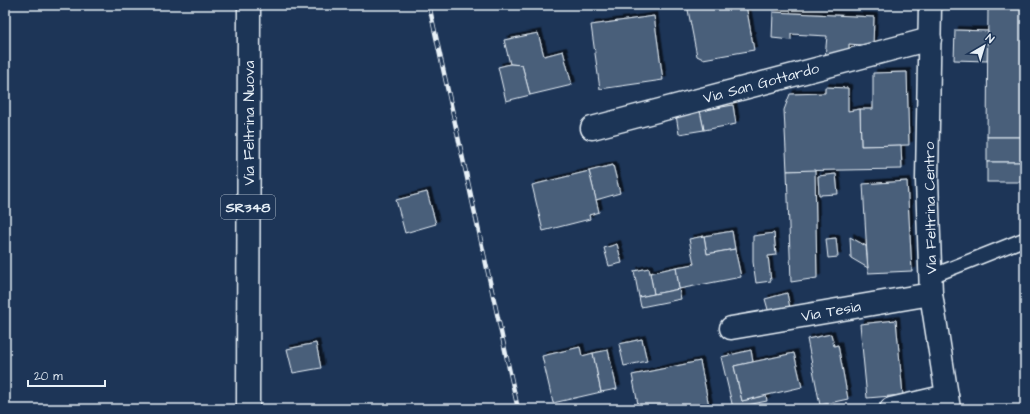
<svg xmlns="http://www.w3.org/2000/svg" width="1030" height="414" font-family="'Architects Daughter',sans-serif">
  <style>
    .building { fill: #495e7a; stroke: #e8f1f8; filter: url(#shadow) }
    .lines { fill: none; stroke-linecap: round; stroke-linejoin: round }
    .service-casing { stroke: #e8f1f8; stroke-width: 16 }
    .minor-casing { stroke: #e8f1f8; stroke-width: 25 }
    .secondary-casing { stroke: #e8f1f8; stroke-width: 25 }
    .primary-casing { stroke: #e8f1f8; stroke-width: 25 }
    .service { stroke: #1d3557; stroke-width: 13 }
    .minor { stroke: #1d3557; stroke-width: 22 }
    .secondary { stroke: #1d3557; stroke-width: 22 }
    .primary { stroke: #1d3557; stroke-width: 22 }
    .rail-casing { stroke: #e8f1f8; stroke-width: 4.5 }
    .rail { stroke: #1d3557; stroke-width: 3; stroke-dasharray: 9; stroke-linecap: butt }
    .labels { text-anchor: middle; stroke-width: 3; stroke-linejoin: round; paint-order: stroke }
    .shield { fill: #1d3557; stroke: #abb9c8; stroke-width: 1 }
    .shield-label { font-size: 14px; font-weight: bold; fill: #e8f1f8 }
    .street-label { font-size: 15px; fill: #e8f1f8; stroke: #1d3557 }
  </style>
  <defs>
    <filter id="shadow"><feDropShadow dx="3.5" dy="-3.5" stdDeviation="0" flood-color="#0009"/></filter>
  </defs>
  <rect width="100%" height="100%" fill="#1d3557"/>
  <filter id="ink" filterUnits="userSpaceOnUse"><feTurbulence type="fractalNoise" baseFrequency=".025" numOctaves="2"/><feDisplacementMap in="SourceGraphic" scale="8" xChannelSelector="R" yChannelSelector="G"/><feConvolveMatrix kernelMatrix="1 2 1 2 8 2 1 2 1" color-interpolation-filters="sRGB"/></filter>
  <g filter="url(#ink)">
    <!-- building -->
    <g class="building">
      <path d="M687,5h59l8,45 -51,9 -6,-3z"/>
      <path d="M988,5h37v132h-38z"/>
      <path d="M773,12l101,5 -1,29 -24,-2v14l-24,-1 2,-21 -36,-2v6l-19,-2z"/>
      <path d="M654,16l9,64 -63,9 -9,-64z"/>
      <path d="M955,30l33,1 -1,30 -33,-1z"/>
      <path d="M538,33l6,23 19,-5 9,34 -42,10 -8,-30 -12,-1 -6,-24z"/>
      <path d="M510,64l12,1 8,30 -24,6 -8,-34z"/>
      <path d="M907,72l2,73 -48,1 -1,-37h13v-36z"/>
      <path d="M825,87l23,1v23l12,-2 1,37 40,-1 1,24 -115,2 -3,-61 6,-16 35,-1z"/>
      <path d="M733,105l3,19 -32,6 -4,-19z"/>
      <path d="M700,111l4,19 -25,4 -3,-19z"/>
      <rect x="987" y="137" width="38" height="25"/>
      <rect x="987" y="162" width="38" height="20"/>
      <path d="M613,165l7,28 -24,7 -7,-29z"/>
      <path d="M815,170l2,108 -26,4 -4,-111z"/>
      <path d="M589,171l10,41 -10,3 1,4 -47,12 -11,-46z"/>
      <path d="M836,174l2,20 -19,1 -1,-19z"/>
      <path d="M907,181l5,90 -44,2 -5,-89z"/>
      <path d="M427,192l9,32 -31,9 -9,-33z"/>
      <path d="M732,231l3,18 -28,5 -3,-18z"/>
      <path d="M774,233l2,22 -8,1 3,25 -15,2 -3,-21v-26z"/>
      <path d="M704,236l3,18 28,-5 6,28 -62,12 -3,-22 18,-3 -5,-25z"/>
      <path d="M850,237l16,9 2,22 -17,-10z"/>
      <path d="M836,238l2,19 -10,1 -2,-19z"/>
      <path d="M617,244l5,19 -13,3 -5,-18z"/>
      <path d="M676,267l3,22 -25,5 -4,-21z"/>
      <path d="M649,268l5,26 -15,3 -5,-26z"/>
      <path d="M679,289l2,10 -40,8 -2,-10z"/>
      <path d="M787,293l3,15 -21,5 -4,-14z"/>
      <path d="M896,320l7,75 -36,3 -7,-74z"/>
      <path d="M831,334l3,12 4,-1 10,54 -28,6 -13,-66z"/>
      <path d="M642,339l5,22 -23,5 -5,-22z"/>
      <path d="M316,343l5,25 -28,5 -6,-24z"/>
      <path d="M580,347l2,9 11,-3 8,39 -48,11 -11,-47z"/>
      <path d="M608,350l9,39 -16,3 -8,-39z"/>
      <path d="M751,350l2,12 -19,4 8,35 24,-6 1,6 -34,7 -12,-51z"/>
      <path d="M794,353l8,34 -60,14 -8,-35z"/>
      <path d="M700,361l9,45 -17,3h-53l-7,-34z"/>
    </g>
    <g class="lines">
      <defs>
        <path id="service" d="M932,276l93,-37"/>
        <g id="minor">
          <path d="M592,128l338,-89"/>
          <path d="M731,328l200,-34"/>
          <path d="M891,409l56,-13"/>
        </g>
        <path id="secondary" d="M930,5l-3,175 4,114 18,115"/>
        <path id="primary" d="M248,409l1,-404"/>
      </defs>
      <!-- service casing -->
      <use href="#service" class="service-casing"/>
      <!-- minor casing -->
      <use href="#minor" class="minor-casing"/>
      <!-- secondary casing -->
      <use href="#secondary" class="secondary-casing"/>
      <!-- primary casing -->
      <use href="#primary" class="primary-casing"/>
      <!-- service -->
      <use href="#service" class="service"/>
      <!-- minor -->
      <use href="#minor" class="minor"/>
      <!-- secondary -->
      <use href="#secondary" class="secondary"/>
      <!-- primary -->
      <use href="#primary" class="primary"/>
      <defs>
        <path id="rail" d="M429,5l89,404"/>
      </defs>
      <!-- rail casing -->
      <use href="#rail" class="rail-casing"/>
      <!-- rail -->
      <use href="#rail" class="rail"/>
    </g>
  </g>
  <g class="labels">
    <!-- shield labels -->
    <rect class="shield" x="221" y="195" width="54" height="24" rx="3"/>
    <g class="shield-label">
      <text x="248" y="212">SR348</text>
    </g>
    <!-- street labels -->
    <g class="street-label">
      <text transform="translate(761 83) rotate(-15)" y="5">Via San Gottardo</text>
      <text transform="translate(249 123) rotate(-90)" y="5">Via Feltrina Nuova</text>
      <text transform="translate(930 208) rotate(-91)" y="5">Via Feltrina Centro</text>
      <text transform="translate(831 311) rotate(-10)" y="5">Via Tesia</text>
    </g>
  </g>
  <!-- margin -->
  <rect width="1030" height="414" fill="none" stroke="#1d3557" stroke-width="20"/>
  <rect x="10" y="10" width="1010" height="394" fill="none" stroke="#e8f1f8" stroke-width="1.5" filter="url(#ink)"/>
  <!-- north arrow -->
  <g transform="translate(984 46) rotate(38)" stroke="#1d3557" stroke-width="3" paint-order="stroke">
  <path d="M0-3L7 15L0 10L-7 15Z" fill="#e8f1f8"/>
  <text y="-6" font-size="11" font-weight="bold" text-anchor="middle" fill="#e8f1f8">N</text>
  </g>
  <!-- scale -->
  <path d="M28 380v6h77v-6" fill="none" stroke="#e8f1f8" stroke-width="2"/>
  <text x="34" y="380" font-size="12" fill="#e8f1f8" stroke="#1d3557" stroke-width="3" paint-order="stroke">20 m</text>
</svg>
